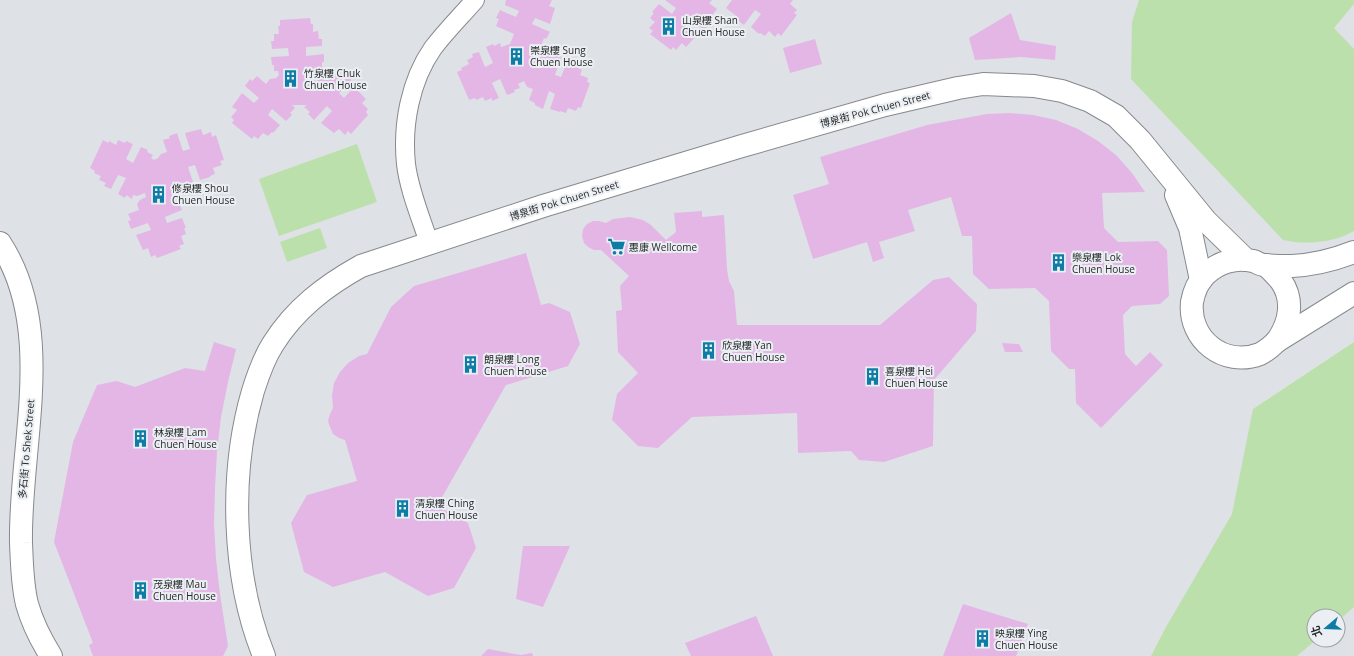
<svg xmlns="http://www.w3.org/2000/svg" width="1354" height="656" font-family="'Open Sans','Noto Sans TC',sans-serif">
  <style>
    .green { fill: #bce0ab }
    .building { fill: #e4b6e6 }
    .lines { fill: none; stroke-linecap: round; stroke-linejoin: round }
    .minor-casing { stroke: #86898d; stroke-width: 20 }
    .tertiary-casing { stroke: #86898d; stroke-width: 24 }
    .minor { stroke: #fff; stroke-width: 18 }
    .tertiary { stroke: #fff; stroke-width: 22 }
    .labels { text-anchor: middle; stroke-width: 4; stroke-linejoin: round; paint-order: stroke }
    .poi-label { font-size: 10px; fill: #27292a; stroke: #ebeff3; text-anchor: start }
    .street-label { font-size: 10px; fill: #27292a; stroke: #ebeff3 }
  </style>
  <rect width="100%" height="100%" fill="#dee2e6"/>
  <!-- green -->
  <g class="green">
    <path d="M1139,0h215v4l-20,24 20,21v182c-21,12 -48,14 -71,9l-152,-161 1,-57z"/>
    <path d="M357,144l20,58 -98,34 -20,-57z"/>
    <path d="M320,228l7,20 -40,14 -7,-20z"/>
    <path d="M1354,342v265l-16,14v-5h-24v24h2l-19,16h-146l15,-29 66,-113 21,-105z"/>
  </g>
  <!-- building -->
  <g class="building">
    <path d="M506,0h46l-3,6 6,2 -5,16 -15,-6 -3,6 18,8 -4,7 -2,-1 -3,7 -3,-1 6,13 2,-3 6,3 2,-3 7,3 -6,18 6,2 6,-15 10,4 -1,1 6,3 -2,5 8,3 -1,4 3,1 -9,25 -3,-1 -2,4 -8,-3 -2,5 -6,-2v1l-10,-3 5,-15 -6,-3 -6,18 -8,-4v-2l-6,-3 4,-11 -6,-2 -3,-6 -6,3 2,4 -6,2 1,2 -8,3 -7,-16 -8,4 7,15 -7,3v-3l-7,3 -2,-4 -7,3 -1,-2 -6,2 -12,-28 5,-2 -1,-2 8,-4 -2,-4 6,-3 -1,-3 7,-2 6,15 8,-4 -7,-16 7,-3 1,2 6,-3 1,4 9,-3 4,-10 -18,-8 3,-7 -3,-1 4,-8 16,7 3,-6 -14,-6z"/>
    <path d="M665,0h47l-3,3 8,6 -10,13 2,2 -5,6 -15,-11 -4,6 13,9 -12,13 -4,-4 -6,7 -3,-3 -2,3 -21,-16 3,-3 -4,-3 6,-6 -5,-4 4,-5 -2,-1 7,-8 13,10 4,-6z"/>
    <path d="M732,0h61l-3,4 7,6 -3,3 3,2 -16,21 -3,-3 -3,4 -6,-6 -4,5 -5,-3 -1,1 -8,-7 10,-13 -6,-4 -11,15 -7,-5 2,-2 -13,-10z"/>
    <path d="M1011,13l9,27 36,6 -1,14 -34,-3 -46,3 -6,-22z"/>
    <path d="M310,18l1,6h2v8l5,-1 1,8h3v7l-16,1v9l18,-2v8h-2v7h-4v3l-5,7 3,3 4,-5 5,-1 5,4 8,-9 5,5 2,-2 6,6 -12,13 5,5 10,-11 12,12 -4,4 6,6 -2,3 2,3 -17,19 -3,-3 -3,4 -6,-6 -5,4 -13,-10 11,-12 -5,-5 -13,14 -6,-6 2,-2 -6,-5 3,-2h-15l3,3 -5,5 2,2 -6,6 -14,-12 -4,6 12,10 -7,8 -1,-1 -4,4 -5,-3 -5,6 -4,-3 -2,3 -20,-16 2,-3 -3,-3 6,-7 -5,-3 10,-14 12,10 5,-5 -14,-12 5,-7 2,2 5,-5 9,8 4,-5 6,-1 3,-3 -1,-4h-4v-6h-2l-1,-8 18,-1 -1,-8 -16,1 -1,-8h3v-7h5l-1,-8h2v-6z"/>
    <path d="M815,39l7,25 -32,9 -7,-25z"/>
    <path d="M1010,113l23,2 23,5 22,9 20,12 18,14 16,18 13,19 -43,1 2,35 14,14 40,-1 9,9 2,46 -9,8 -28,2 -9,9 2,39 11,12 14,-14 13,13 -62,63 -25,-25 -1,-34h-6l-18,-18 -2,-50 -14,-13 -46,1 -16,-15 -1,-38h-10l-11,-39 -43,13 7,21 -36,11 5,16 -11,4 -6,-20 -54,17 -20,-64 36,-11 -9,-27 107,-32 60,-11z"/>
    <path d="M201,129l2,6 8,-3 1,5 4,-2 8,25 -4,1 2,4 -9,3 2,6 -5,2v1l-10,3 -5,-15 -7,2 6,18 -8,3 -1,-3 -7,2 -1,-3 -6,14 3,-1 3,6h2l3,7 -17,7 2,6 15,-5 4,10h-2l2,6 -5,2 3,8 -5,2 2,3 -24,9 -2,-3 -4,2 -3,-9 -5,2 -7,-15 15,-5 -3,-7 -17,6 -3,-8 3,-1 -3,-6 11,-4 -2,-6 3,-4 6,-3 -1,-4 -8,3 -4,-1 -1,4 -6,-4 -1,3 -7,-4 8,-16 -8,-3 -7,14 -7,-3 2,-3 -7,-3 2,-4 -7,-3 1,-2 -5,-3 13,-28 5,3 1,-2 7,4 2,-5 7,3 1,-2 7,3 -7,15 7,4 8,-16 7,3 -1,2 6,3 -2,3 3,2 4,-2 3,-4 6,-2 -4,-12 7,-2 -1,-2 8,-3 6,18 7,-2 -5,-16z"/>
    <path d="M702,211v6l22,-2 3,54 2,12 5,10 3,34h143l53,-45 16,-3 28,27 -1,27 -42,49 -1,66 -49,16 -25,-2 -8,-9 -53,2 -1,-40 -105,4 -34,31 -20,-2 -26,-26 5,-26 21,-21 -20,-21 -2,-41 6,-1 -2,-24 9,-10 -28,-26h-7l-6,-3 -4,-4 -2,-7 1,-7 4,-5 6,-3h6l7,2 7,-4 17,-2 13,3 8,5 15,15 10,-8 -2,-19z"/>
    <path d="M526,253l15,52 8,-2 21,9 10,32 -12,22 -62,19 -69,121 31,17 8,25 -22,40 -26,8 -43,-24 -52,15 -29,-15 -13,-49 16,-28 50,-14 -12,-41 -6,-2 -6,-4 -3,-7 -2,-6 2,-7 3,-6 -1,-13 2,-12 6,-11 8,-9 11,-7 8,-2 24,-47 23,-21z"/>
    <path d="M214,342l22,7 -8,33 -7,35 -4,35 -2,36 -1,35 2,36 4,35 8,52 -5,10h-130l-4,-11 4,-2 -39,-101 19,-100 24,-57 20,-4 18,6 50,-19 20,3z"/>
    <path d="M1002,343l17,1 4,8h-18z"/>
    <path d="M523,546h47l-27,61 -27,-8z"/>
    <path d="M963,604l65,20 -12,32h-73z"/>
    <path d="M756,616l17,40h-82l-6,-13z"/>
    <path d="M488,649l33,6 11,-2 1,3h-52z"/>
  </g>
  <g class="lines">
    <defs>
      <path id="minor" d="M429,243c-8,-25 -20,-53 -23,-79 -4,-39 4,-83 27,-116 13,-17 28,-32 42,-48"/>
      <g id="tertiary">
        <path d="M1176,195l14,33 11,52"/>
        <path d="M0,243c57,87 19,203 21,300 1,20 1,41 6,61 5,18 14,36 24,52"/>
        <path d="M1354,252c-20,8 -41,13 -62,14 -9,0 -19,0 -28,-1 -4,0 -7,-3 -11,-4 -17,-4 -35,1 -48,14 -7,7 -11,16 -13,27 -4,37 32,66 68,52 6,-3 12,-8 17,-13l77,-48"/>
        <path d="M1266,265c5,5 11,11 15,16 14,20 8,43 -4,60"/>
        <path d="M264,656c-32,-79 -35,-183 -11,-265 5,-16 11,-33 20,-47 22,-35 52,-58 88,-78l182,-60 199,-60 143,-41 73,-17 25,-4 51,2 28,5 28,10 26,15 24,24 66,81 40,39"/>
      </g>
    </defs>
    <!-- minor casing -->
    <use href="#minor" class="minor-casing"/>
    <!-- tertiary casing -->
    <use href="#tertiary" class="tertiary-casing"/>
    <!-- minor -->
    <use href="#minor" class="minor"/>
    <!-- tertiary -->
    <use href="#tertiary" class="tertiary"/>
  </g>
  <!-- icons -->
  <defs>
    <symbol id="building-bare" viewBox="-9 -9 18 18"><path d="M-4-6H4V6H1V3H-1V6H-4ZM-2.5-4.3h1.7v1.8h-1.7ZM.8-4.3h1.7v1.8H.8ZM-2.5-1h1.7V.8h-1.7ZM.8-1h1.7V.8H.8Z" fill="#0e7da6" stroke="#ebeff3" stroke-width="2.5" paint-order="stroke"/></symbol>
    <symbol id="supermarket-bare" viewBox="-9 -9 18 18"><path d="M-6-5.5h2.5l.6 2H6L4.5 2H-2.5L-4.4-4H-6ZM-1.5 3.2a1.3 1.3 0 1 0 .1 0ZM3 3.2a1.3 1.3 0 1 0 .1 0Z" fill="#0e7da6" stroke="#ebeff3" stroke-width="2.5" paint-order="stroke"/></symbol>
  </defs>
  <g fill-rule="evenodd">
    <use href="#building-bare" x="656" y="14" width="25" height="25"/>
    <use href="#building-bare" x="504" y="44" width="25" height="25"/>
    <use href="#building-bare" x="278" y="66" width="25" height="25"/>
    <use href="#building-bare" x="146" y="182" width="25" height="25"/>
    <use href="#supermarket-bare" x="604" y="234" width="25" height="25"/>
    <use href="#building-bare" x="1046" y="250" width="25" height="25"/>
    <use href="#building-bare" x="696" y="338" width="25" height="25"/>
    <use href="#building-bare" x="458" y="352" width="25" height="25"/>
    <use href="#building-bare" x="860" y="364" width="25" height="25"/>
    <use href="#building-bare" x="128" y="426" width="25" height="25"/>
    <use href="#building-bare" x="390" y="496" width="25" height="25"/>
    <use href="#building-bare" x="128" y="578" width="25" height="25"/>
    <use href="#building-bare" x="970" y="626" width="25" height="25"/>
  </g>
  <g class="labels">
    <!-- poi labels -->
    <g class="poi-label">
      <text x="682" y="24">山泉樓 Shan<tspan x="682" dy="12">Chuen House</tspan></text>
      <text x="530" y="54">崇泉樓 Sung<tspan x="530" dy="12">Chuen House</tspan></text>
      <text x="304" y="77">竹泉樓 Chuk<tspan x="304" dy="12">Chuen House</tspan></text>
      <text x="172" y="192">修泉樓 Shou<tspan x="172" dy="12">Chuen House</tspan></text>
      <text x="629" y="251">惠康 Wellcome</text>
      <text x="1072" y="261">樂泉樓 Lok<tspan x="1072" dy="12">Chuen House</tspan></text>
      <text x="722" y="349">欣泉樓 Yan<tspan x="722" dy="12">Chuen House</tspan></text>
      <text x="484" y="363">朗泉樓 Long<tspan x="484" dy="12">Chuen House</tspan></text>
      <text x="885" y="375">喜泉樓 Hei<tspan x="885" dy="12">Chuen House</tspan></text>
      <text x="154" y="436">林泉樓 Lam<tspan x="154" dy="12">Chuen House</tspan></text>
      <text x="415" y="507">清泉樓 Ching<tspan x="415" dy="12">Chuen House</tspan></text>
      <text x="153" y="588">茂泉樓 Mau<tspan x="153" dy="12">Chuen House</tspan></text>
      <text x="995" y="637">映泉樓 Ying<tspan x="995" dy="12">Chuen House</tspan></text>
    </g>
    <!-- street labels -->
    <g class="street-label">
      <text transform="translate(875 109) rotate(-15)" y="4">博泉街 Pok Chuen Street</text>
      <text transform="translate(564 200) rotate(-17)" y="4">博泉街 Pok Chuen Street</text>
      <text transform="translate(26 449) rotate(-85)" y="4">多石街 To Shek Street</text>
    </g>
  </g>
  <!-- north arrow -->
  <g transform="translate(1326 628) rotate(251)"><circle r="19" fill="#ebeff3" stroke="#9da0a3"/>
  <path d="M0-3L7 15L0 10L-7 15Z" fill="#0e7da6"/>
  <text y="-6" font-size="11" font-weight="bold" text-anchor="middle" fill="#27292a">北</text>
  </g>
</svg>
